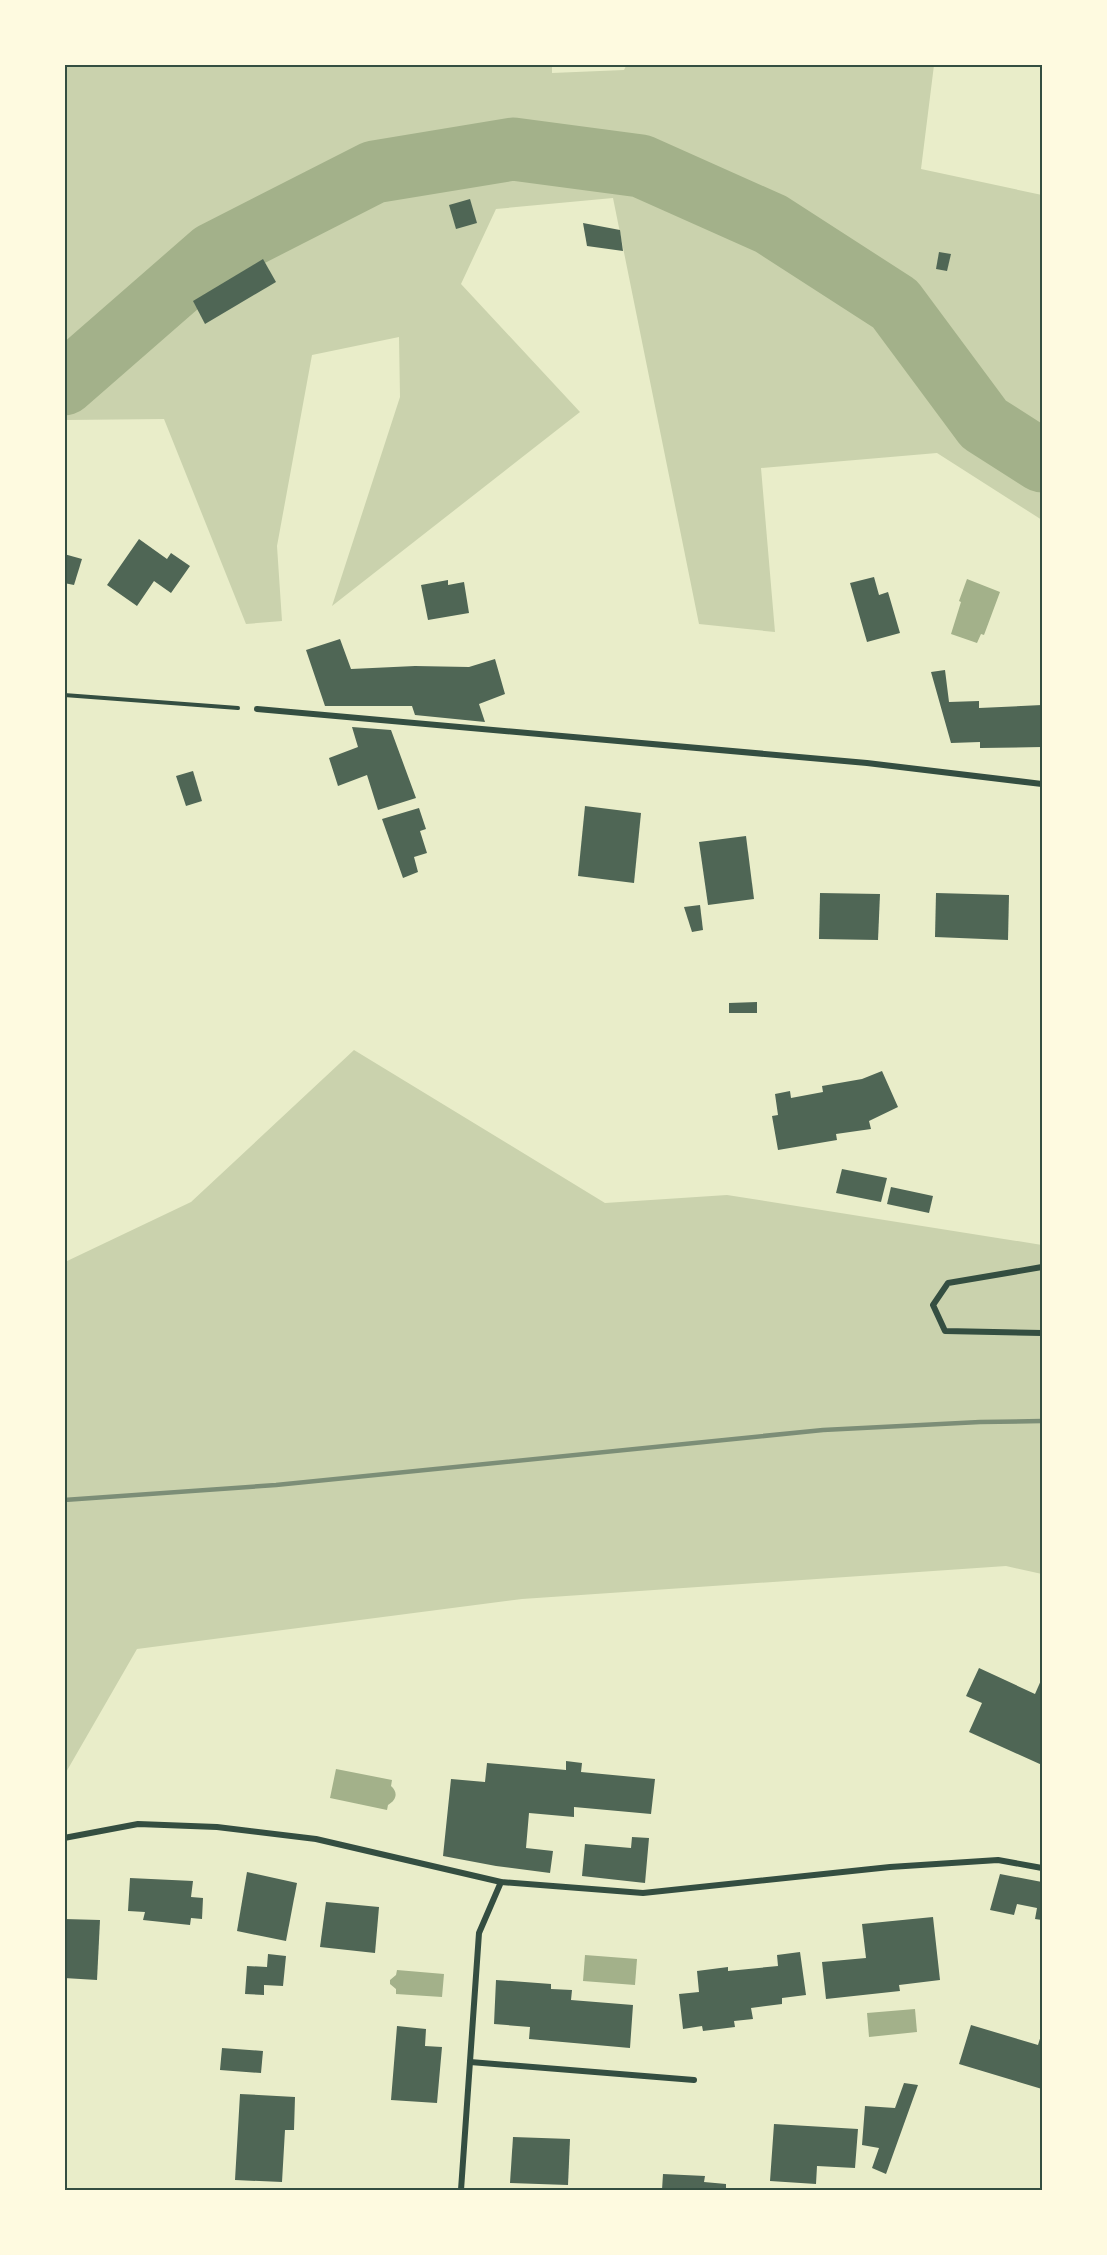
<svg xmlns="http://www.w3.org/2000/svg" width="1107" height="2255" font-family="'Archivo Narrow',sans-serif">
  <style>
    .green { fill: #cad2ad }
    .water { fill: #a3b18a }
    .lines { fill: none; stroke-linecap: round; stroke-linejoin: round }
    .river { stroke: #a3b18a; stroke-width: 63 }
    .building { fill: #4f6655 }
    .path { stroke: #344e41; stroke-width: 4 }
    .minor { stroke: #344e41; stroke-width: 6 }
    .rail { stroke: #7c8e77; stroke-width: 4.5 }
    .neatline { fill: none; stroke: #344e41; stroke-width: 2 }
  </style>
  <rect width="100%" height="100%" fill="#e9edc9"/>
  <!-- green -->
  <g class="green">
    <path d="M552,64v9l72,-3 3,-6 307,1 -13,104 121,26v325l-105,-67 -176,15 14,164 -76,-8 -86,-426 -117,11 -35,75 119,128 -248,194 68,-209 -1,-60 -87,18 -35,191 5,75 -36,3 -82,-205 -99,1 -1,-355z"/>
    <path d="M354,1050l251,153 122,-8 315,50v329l-36,-8 -484,33 -385,50 -72,125v-512l126,-60z"/>
  </g>
  <!-- water -->
  <g class="water">
    <path d="M967,579l33,13 -16,43 -3,-1 -4,9 -26,-9 10,-32 -2,-1z"/>
    <path d="M336,1769l56,11 -1,6c7,6 6,14 -3,19l-1,5 -57,-12z"/>
    <path d="M585,1955l52,4 -2,26 -52,-4z"/>
    <path d="M397,1970l47,4 -2,23 -46,-3v-5l-6,-5v-4l6,-5z"/>
    <path d="M915,2009l2,23 -48,5 -2,-24z"/>
  </g>
  <g class="lines">
    <!-- river -->
    <path class="river" d="M64,384l149,-130 161,-82 139,-23 128,17 130,58 124,80 89,120 58,37"/>
  </g>
  <!-- building -->
  <g class="building">
    <path d="M470,199l7,24 -21,6 -7,-24z"/>
    <path d="M583,223l37,7 3,21 -36,-5z"/>
    <path d="M939,252l12,2 -4,17 -11,-2z"/>
    <path d="M263,259l13,23 -71,42 -12,-23z"/>
    <path d="M139,539l28,20 4,-6 19,13 -19,27 -17,-12 -17,25 -30,-21z"/>
    <path d="M64,554l18,5 -8,26 -10,-2z"/>
    <path d="M874,577l5,18 9,-3 12,41 -33,9 -17,-59z"/>
    <path d="M448,580v5l16,-3 5,31 -41,7 -7,-35z"/>
    <path d="M340,639l11,30 64,-3 54,1 26,-8 10,35 -26,10 6,18 -70,-7 -3,-9h-87l-19,-56z"/>
    <path d="M945,670l4,32 30,-1v7l63,-3v42l-62,1v-6l-29,1 -20,-71z"/>
    <path d="M352,727l39,3 25,68 -38,12 -11,-35 -29,11 -9,-28 29,-11z"/>
    <path d="M193,771l9,30 -16,5 -10,-30z"/>
    <path d="M585,806l56,7 -7,70 -56,-7z"/>
    <path d="M419,808l7,21 -6,2 7,22 -13,4 4,15 -15,6 -21,-59z"/>
    <path d="M746,836l8,63 -46,6 -9,-63z"/>
    <path d="M820,893l60,1 -2,46 -59,-1z"/>
    <path d="M936,893l73,2 -1,45 -73,-3z"/>
    <path d="M700,905l3,25 -11,2 -8,-25z"/>
    <path d="M757,1002v11h-28v-10z"/>
    <path d="M882,1071l16,36 -29,14 2,8 -35,5 1,6 -59,10 -6,-34 6,-1 -3,-21 15,-3 1,7 32,-6 -1,-6 40,-7z"/>
    <path d="M842,1169l45,9 -6,24 -45,-9z"/>
    <path d="M891,1187l42,9 -4,17 -42,-9z"/>
    <path d="M979,1668l56,26 7,-16v87l-73,-33 13,-29 -16,-7z"/>
    <path d="M566,1761l16,2 -1,9 74,7 -4,35 -77,-7v10l-45,-4 -3,35 27,3 -3,22 -54,-7 -53,-10 8,-77 34,3 2,-19 79,7z"/>
    <path d="M632,1837l17,1 -4,45 -63,-7 3,-32 46,4z"/>
    <path d="M247,1872l50,11 -11,58 -49,-10z"/>
    <path d="M1000,1874l42,8v38l-7,-1 2,-11 -20,-4 -3,11 -24,-5z"/>
    <path d="M130,1878l63,3 -2,16 12,1 -1,21 -11,-1 -1,7 -47,-5 2,-8 -17,-1z"/>
    <path d="M326,1902l53,5 -4,46 -55,-6z"/>
    <path d="M933,1917l7,63 -41,5 1,6 -74,8 -4,-37 44,-4 -4,-34z"/>
    <path d="M64,1919l36,1 -3,60 -33,-2z"/>
    <path d="M800,1952l6,43 -24,3v6l-31,4 2,11 -19,2 1,6 -32,4 -1,-5 -19,3 -4,-35 20,-2 -2,-21 31,-4v4l50,-5 -1,-11z"/>
    <path d="M268,1954l18,2 -3,30 -19,-1v10l-19,-1 2,-28 20,1z"/>
    <path d="M496,1980l55,4v5l21,1 -1,10 62,5 -3,43 -101,-9 1,-12 -36,-3z"/>
    <path d="M971,2025l67,20 4,-13v57l-83,-25z"/>
    <path d="M397,2026l29,3 -1,17 17,1 -5,56 -46,-3z"/>
    <path d="M222,2048l41,3 -2,22 -41,-3z"/>
    <path d="M904,2083l14,2 -32,89 -14,-6 7,-20 -17,-3 3,-39 30,2z"/>
    <path d="M240,2094l55,3 -1,33h-9l-3,52 -47,-2z"/>
    <path d="M774,2124l84,5 -3,39 -38,-2 -1,18 -46,-3z"/>
    <path d="M513,2137l57,2 -2,46 -58,-2z"/>
    <path d="M663,2174l42,2 -1,6 22,2v6h-64z"/>
  </g>
  <g class="lines">
    <!-- path -->
    <path class="path" d="M64,695l174,13"/>
    <!-- minor -->
    <g class="minor">
      <path d="M257,709l610,54 175,21"/>
      <path d="M1042,1267l-94,16 -15,22 12,26 97,2"/>
      <path d="M64,1838l74,-14 79,3 99,12 185,43 142,11 247,-26 108,-7 44,8"/>
      <path d="M470,2062l224,18"/>
      <path d="M461,2190l18,-257 22,-51"/>
    </g>
    <!-- rail -->
    <path class="rail" d="M64,1500l212,-15 547,-55 157,-8 62,-1"/>
  </g>
  <!-- border -->
  <rect width="1107" height="2255" fill="none" stroke="#fefae0" stroke-width="132"/>
  <rect x="66" y="66" width="975" height="2123" class="neatline"/>
</svg>
